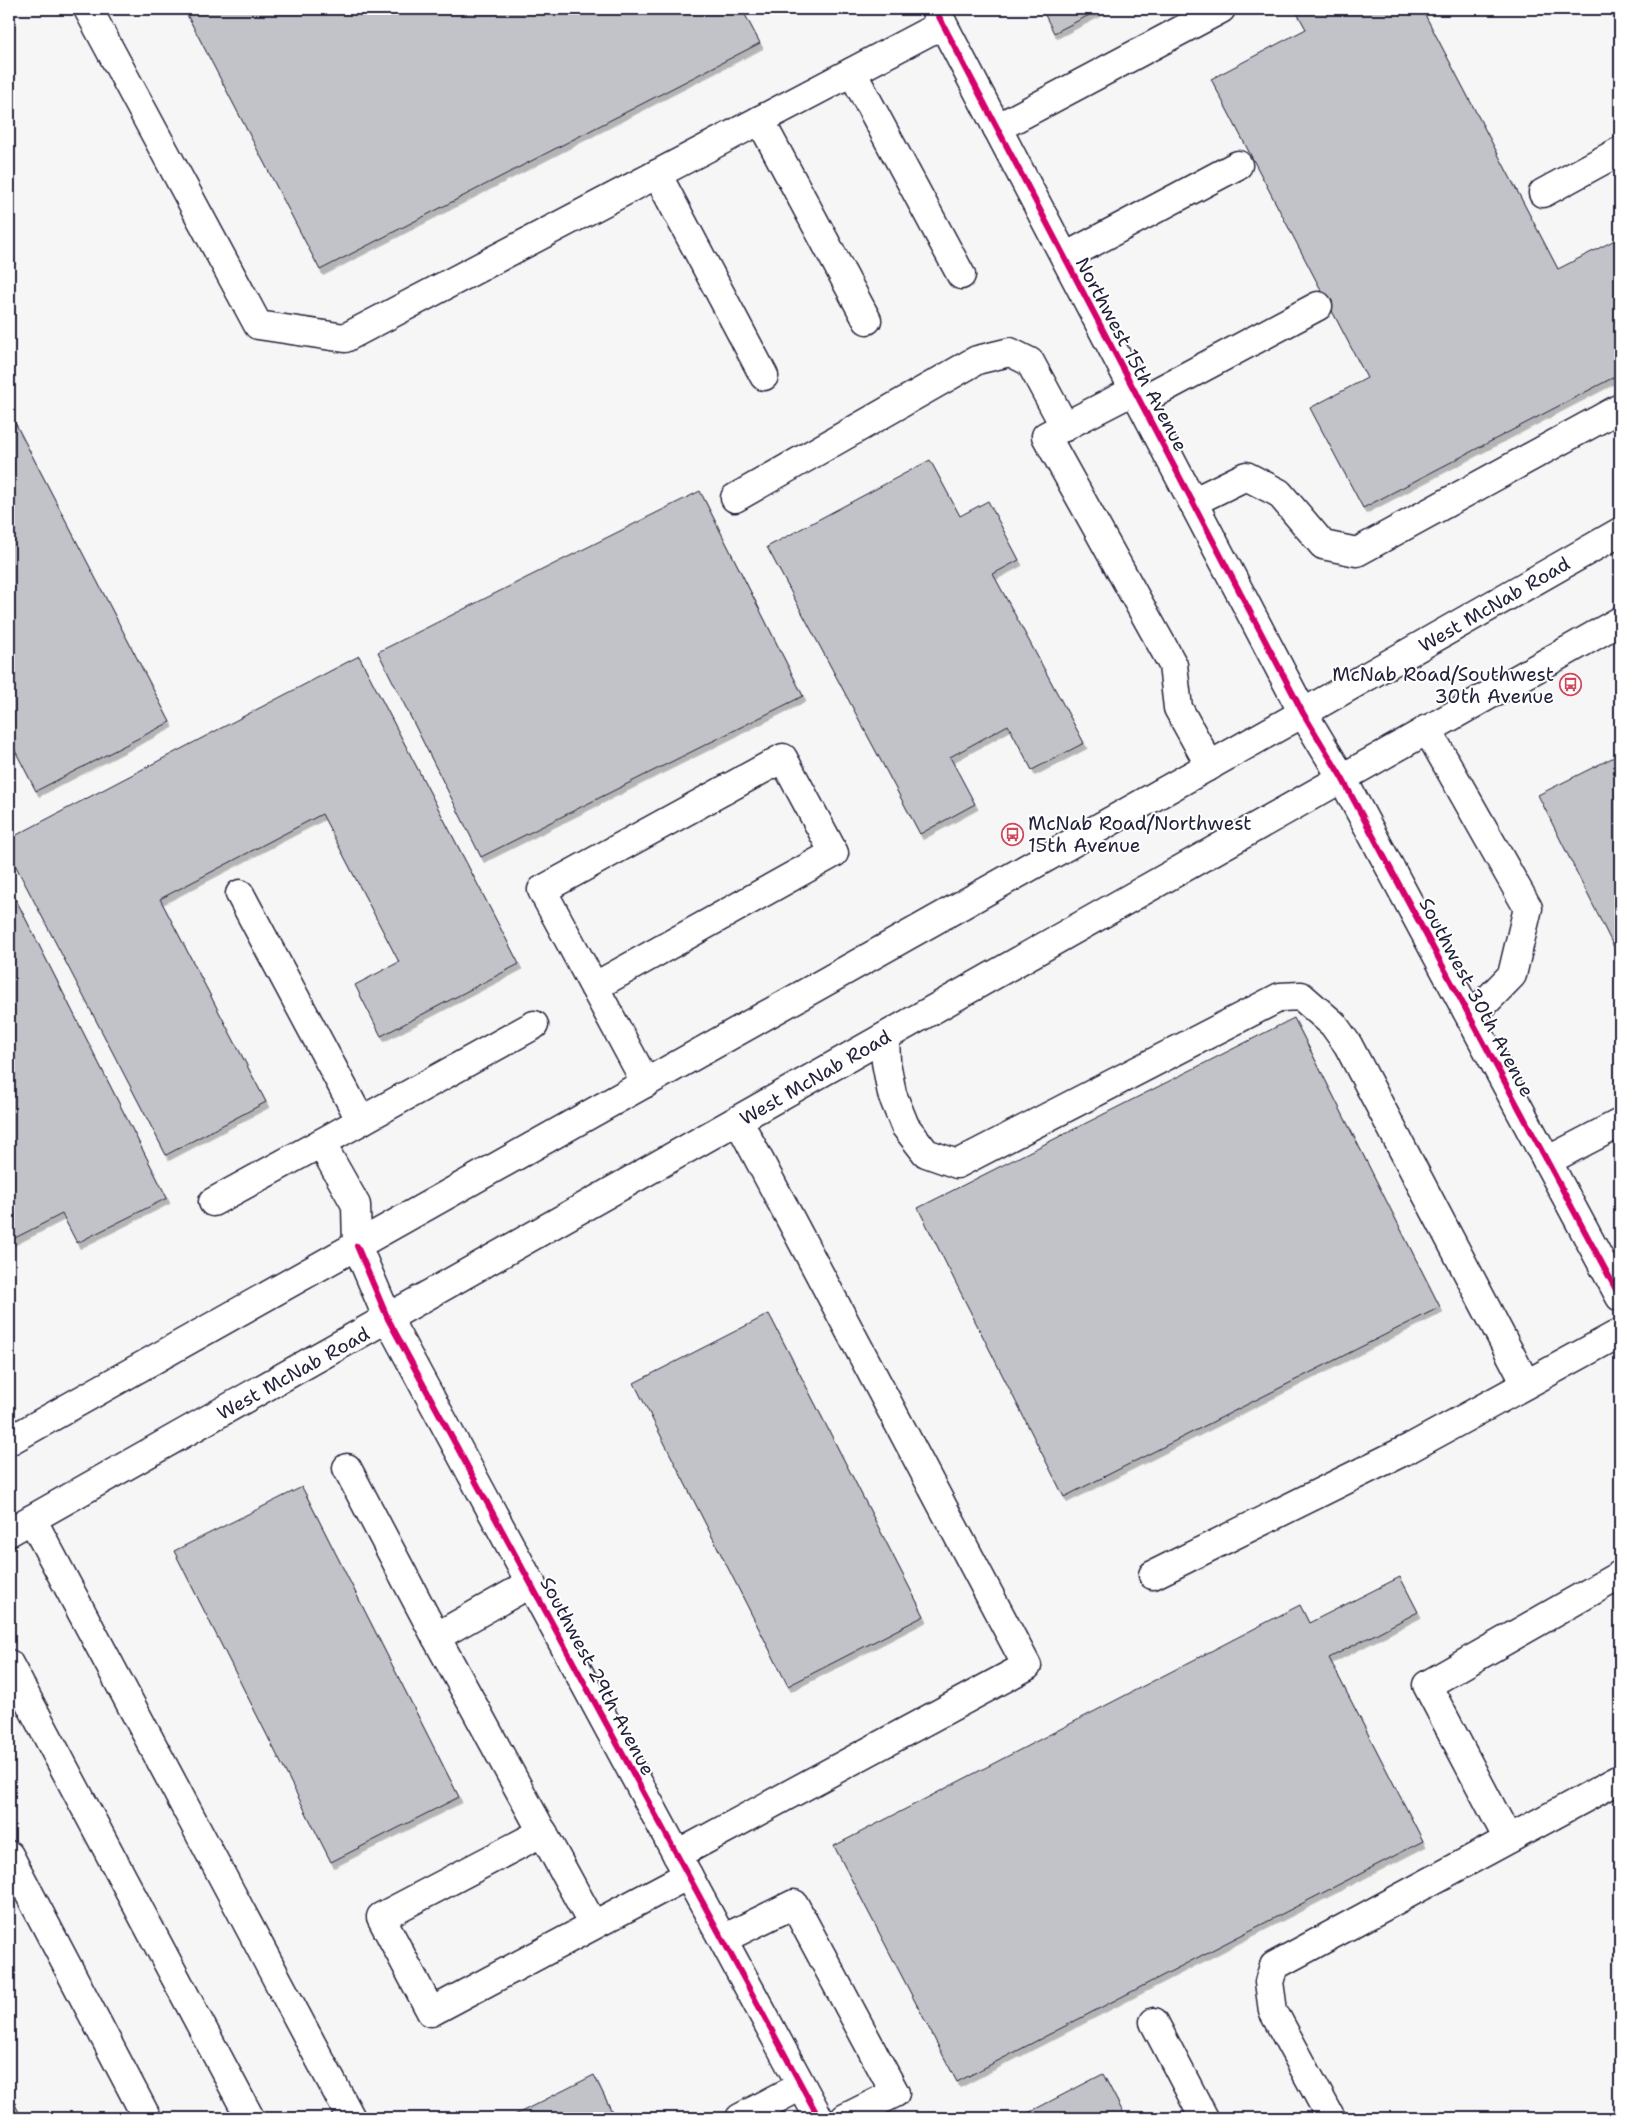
<svg xmlns="http://www.w3.org/2000/svg" width="1629" height="2127" font-family="'Shantell Sans',sans-serif">
  <style>
    .building { fill: #c2c2c9; stroke: #22223b; filter: url(#shadow) }
    .lines { fill: none; stroke-linecap: round; stroke-linejoin: round }
    .minor-casing { stroke: #22223b; stroke-width: 31 }
    .major-casing { stroke: #22223b; stroke-width: 31 }
    .minor { stroke: #fff; stroke-width: 28 }
    .major { stroke: #fff; stroke-width: 28 }
    .cycleway-casing { stroke: #fff; stroke-width: 9 }
    .cycleway { stroke: #d6006c; stroke-width: 6 }
    .labels { text-anchor: middle; stroke-width: 4; stroke-linejoin: round; paint-order: stroke }
    .street-label { font-size: 19px; fill: #22223b; stroke: #fff }
    .poi-label { font-size: 19px; fill: #22223b; stroke: #fff; text-anchor: end }
  </style>
  <defs>
    <filter id="shadow"><feDropShadow dx="3" dy="5.5" stdDeviation="0" flood-color="#0004"/></filter>
  </defs>
  <rect width="100%" height="100%" fill="#f6f6f7"/>
  <filter id="ink" filterUnits="userSpaceOnUse"><feTurbulence type="fractalNoise" baseFrequency=".02" numOctaves="2"/><feDisplacementMap in="SourceGraphic" scale="10" xChannelSelector="R" yChannelSelector="G"/><feConvolveMatrix kernelMatrix="1 2 1 2 8 2 1 2 1" color-interpolation-filters="sRGB"/></filter>
  <g filter="url(#ink)">
    <!-- building -->
    <g class="building">
      <path d="M184,9h558l18,34 -440,227z"/>
      <path d="M1042,9h59l-47,24z"/>
      <path d="M1295,9h127l136,260 59,-30 3,6v129l-257,134 -53,-100 57,-30 -156,-299 95,-50z"/>
      <path d="M9,411l161,311 -134,69 -27,-52z"/>
      <path d="M930,460l30,56 28,-15 31,59 -26,14 91,169 -52,27 -24,-45 -58,32 25,47 -55,30 -153,-287z"/>
      <path d="M700,491l103,205 -322,161 -103,-205z"/>
      <path d="M359,656l160,308 -138,72 -26,-51 44,-23 -77,-148 -162,85 106,203 -100,53 -157,-302v-14z"/>
      <path d="M1620,754v205l-82,-164z"/>
      <path d="M9,886l158,312 -90,45 -15,-29 -53,27z"/>
      <path d="M1294,1018l146,289 -376,190 -146,-289z"/>
      <path d="M769,1314l155,302 -136,70 -154,-303z"/>
      <path d="M302,1487l157,310 -128,65 -157,-311z"/>
      <path d="M1400,1577l18,35 -89,46 94,183 -466,241 -123,-236 466,-241 9,18z"/>
      <path d="M1103,2074l23,44h-108z"/>
      <path d="M594,2075l21,43h-106z"/>
      <path d="M9,2093l13,25h-13z"/>
    </g>
    <g class="lines">
      <defs>
        <g id="minor">
          <path d="M88,9l170,316 87,13 598,-314"/>
          <path d="M935,9l368,704 39,65 278,519"/>
          <path d="M852,72l109,203"/>
          <path d="M760,120l107,200"/>
          <path d="M997,128l224,-119"/>
          <path d="M657,174l107,202"/>
          <path d="M1543,193l77,-42"/>
          <path d="M1065,257l173,-92"/>
          <path d="M1135,390l-89,46 127,229 5,43 32,58"/>
          <path d="M1140,401l178,-95"/>
          <path d="M735,498l242,-138 33,-8 20,10 35,65"/>
          <path d="M1193,502l53,-26 33,17 44,52 34,7 263,-144"/>
          <path d="M1427,729l101,179 -16,67 -41,42"/>
          <path d="M240,894l121,227"/>
          <path d="M594,987l240,-134 -51,-95 -241,132 104,193"/>
          <path d="M534,1025l-213,118 35,62 1,41 31,73 431,799"/>
          <path d="M885,1037l1,25 6,32 13,32 21,27 31,11 323,-167 21,-1 32,28 15,21 178,339"/>
          <path d="M1547,1161l73,-38"/>
          <path d="M213,1202l108,-59"/>
          <path d="M347,1468l89,169 157,288"/>
          <path d="M32,1519l319,599"/>
          <path d="M1153,1575l257,-127 210,-115"/>
          <path d="M436,1637l95,-54"/>
          <path d="M9,1664l241,454"/>
          <path d="M543,1832l-162,85 50,95 257,-137"/>
          <path d="M1508,1839l-81,-154 193,-110"/>
          <path d="M9,1855l138,263"/>
          <path d="M677,1855l350,-189 -289,-546"/>
          <path d="M723,1939l71,-35 101,189 -50,25"/>
          <path d="M1154,2022l50,96"/>
          <path d="M740,2118l61,-32"/>
          <path d="M1331,2118l-58,-107 -4,-29 5,-16 346,-187"/>
        </g>
        <g id="major">
          <path d="M9,1441l1294,-728 317,-181"/>
          <path d="M9,1532l1611,-911"/>
        </g>
      </defs>
      <!-- minor casing -->
      <use href="#minor" class="minor-casing"/>
      <!-- major casing -->
      <use href="#major" class="major-casing"/>
      <!-- minor -->
      <use href="#minor" class="minor"/>
      <!-- major -->
      <use href="#major" class="major"/>
      <defs>
        <g id="cycleway">
          <path d="M935,9l368,704 39,65 278,519"/>
          <path d="M357,1246l31,73 431,799"/>
        </g>
      </defs>
      <!-- cycleway casing -->
      <use href="#cycleway" class="cycleway-casing"/>
      <!-- cycleway -->
      <use href="#cycleway" class="cycleway"/>
    </g>
  </g>
  <!-- icons -->
  <defs>
    <symbol id="bus-ring" viewBox="-11 -11 22 22"><circle r="9.5" fill="#fff" stroke="#d1495b" stroke-width="1.5"/><path d="M-5-6H5V4H4V6H2V4H-2V6H-4V4H-5ZM-3.5-4V0h7V-4ZM-3.5 1.2v1.5H-2V1.2ZM2 1.2v1.5H3.5V1.2Z" fill="#d1495b"/></symbol>
  </defs>
  <g fill-rule="evenodd">
    <use href="#bus-ring" x="1558" y="672" width="25" height="25"/>
    <use href="#bus-ring" x="1000" y="822" width="25" height="25"/>
  </g>
  <g class="labels">
    <!-- street labels -->
    <g class="street-label">
      <text transform="translate(1132 354) rotate(62)" y="7">Northwest 15th Avenue</text>
      <text transform="translate(1494 604) rotate(-30)" y="7">West McNab Road</text>
      <text transform="translate(1477 997) rotate(62)" y="7">Southwest 30th Avenue</text>
      <text transform="translate(815 1077) rotate(-30)" y="7">West McNab Road</text>
      <text transform="translate(293 1373) rotate(-29)" y="7">West McNab Road</text>
      <text transform="translate(598 1676) rotate(62)" y="7">Southwest 29th Avenue</text>
    </g>
    <!-- poi labels -->
    <g class="poi-label">
      <text x="1554" y="681">McNab Road/Southwest<tspan x="1554" dy="22">30th Avenue</tspan></text>
      <text x="1028" y="830" text-anchor="start">McNab Road/Northwest<tspan x="1028" dy="22">15th Avenue</tspan></text>
    </g>
  </g>
  <!-- margin -->
  <rect width="1629" height="2127" fill="none" stroke="#fff" stroke-width="30"/>
  <rect x="15" y="15" width="1599" height="2097" fill="none" stroke="#22223b" stroke-width="2" filter="url(#ink)"/>
</svg>
